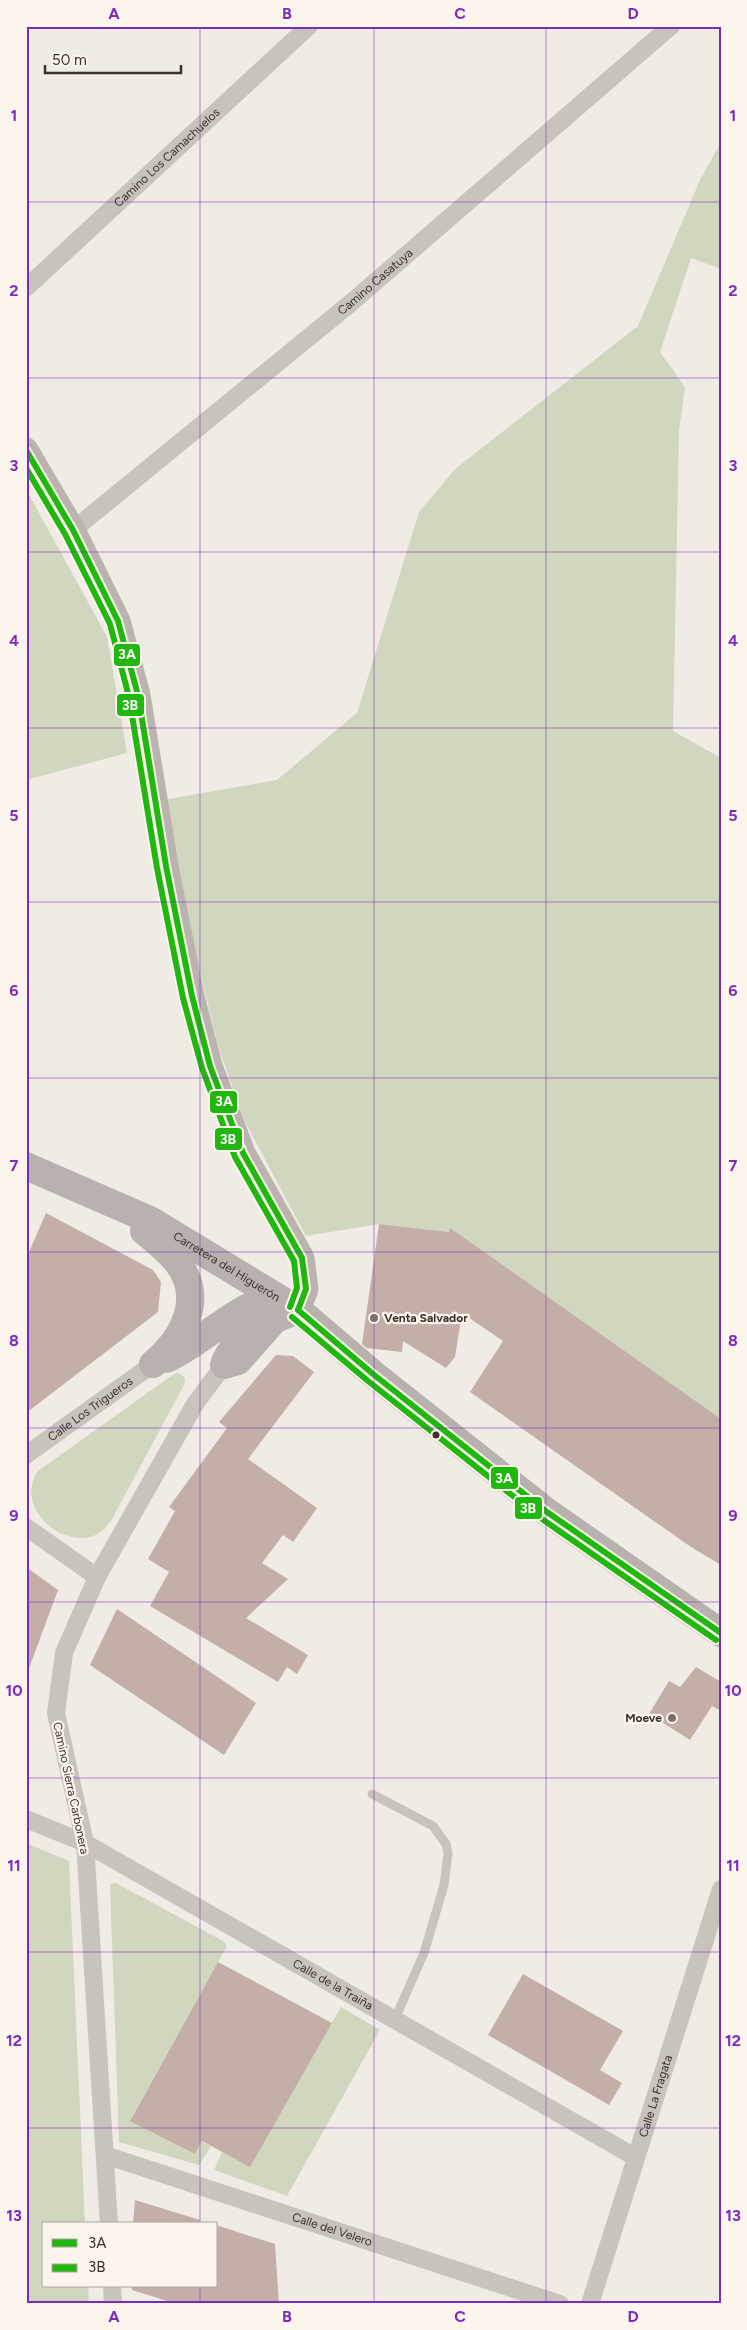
<svg xmlns="http://www.w3.org/2000/svg" width="747" height="2330" font-family="Figtree,sans-serif">
  <style>
    .green { fill: #d1d6bf }
    .building { fill: #c3afa7 }
    .lines { fill: none; stroke-linecap: round; stroke-linejoin: round }
    .lane { stroke: #c9c3be; stroke-width: 9 }
    .street { stroke: #c9c3be; stroke-width: 18 }
    .secondary { stroke: #bab3ae; stroke-width: 25 }
    .primary { stroke: #b8b1ad; stroke-width: 28 }
    .bus-1-casing { stroke: #fbf5ee; stroke-width: 10 }
    .bus-2-casing { stroke: #fbf5ee; stroke-width: 10 }
    .bus-1 { stroke: #20b70f; stroke-width: 6 }
    .bus-2 { stroke: #20b70f; stroke-width: 6 }
    .grid { fill: none; stroke: #7b2cbf; stroke-width: 1; stroke-opacity: 0.55 }
    .poi-dot { fill: #7a716c; stroke: #fbf5ee; stroke-width: 2 }
    .bus-dot { fill: #3b302b; stroke: #fbf5ee; stroke-width: 2 }
    .labels { text-anchor: middle; stroke-width: 4.5; stroke-linejoin: round; paint-order: stroke }
    .street-label { font-size: 12px; fill: #3b302b; stroke: #fbf5ee }
    .poi-label { font-size: 12px; font-weight: bold; fill: #3b302b; stroke: #fbf5ee; text-anchor: start }
    .line-badge { stroke: #fbf5ee; stroke-width: 2 }
    .badge-label { font-size: 14px; text-anchor: middle; font-weight: bold; fill: #fff }
    .neatline { fill: none; stroke: #7b2cbf; stroke-width: 2 }
    .grid-label { font-size: 16px; text-anchor: middle; font-weight: bold; fill: #7b2cbf }
  </style>
  <rect width="100%" height="100%" fill="#f0ebe5"/>
  <!-- green -->
  <g class="green">
    <path d="M721,142v127l-30,-11 -31,94 25,35 -6,44 -6,300 48,27v661l-272,-187 -70,-8 -73,12 -61,-114 -26,-73 -42,-170 -14,-79 114,-20 80,-67 62,-201 36,-43 183,-143 62,-146z"/>
    <path d="M26,489l81,148 20,116 -101,27z"/>
    <path d="M179,1373l6,5v5l-74,138c-5,6 -10,12 -18,15 -34,12 -79,-31 -55,-65l136,-97z"/>
    <path d="M26,1843l43,18 16,363h-41v62h44l1,18h-63z"/>
    <path d="M116,1883l107,58 4,5 -97,174 65,34 7,-12 9,4 -12,19 -80,-23 -9,-258z"/>
    <path d="M341,2007l39,23 -93,166 -73,-26 8,-18 28,14z"/>
  </g>
  <!-- building -->
  <g class="building">
    <path d="M46,1213l107,57 8,12 -3,30 -132,101v-154z"/>
    <path d="M379,1224l70,8 1,-4 271,191v146l-30,-18 -221,-155 33,-51 -41,-28 -7,44 -9,11 -43,-27 -1,11 -35,-4 -5,-4z"/>
    <path d="M276,1355l17,1 21,16 -66,87 69,49 -24,34 -10,-7 -21,28 26,16 -42,39 62,37 -11,19 -10,-7 -9,15 -128,-76 19,-34 -21,-13 27,-48 -6,-4 58,-79 -8,-6z"/>
    <path d="M26,1567l32,23 -30,81h-2z"/>
    <path d="M117,1609l139,94 -32,52 -134,-90z"/>
    <path d="M696,1667l25,15v29l-9,-5 -22,34 -41,-26 20,-33 11,6z"/>
    <path d="M218,1962l114,61 -82,144 -48,-26 -7,13 -65,-33z"/>
    <path d="M523,1974l100,57 -23,39 22,13 -13,22 -121,-70z"/>
    <path d="M135,2200l65,20v4h-67z"/>
    <path d="M216,2225l59,19 4,60h-102l-45,-14v-4h84z"/>
  </g>
  <g class="lines">
    <!-- lane -->
    <path class="lane" d="M372,1794l61,32 13,18 2,9 -4,32 -20,68 -29,66"/>
    <!-- street -->
    <g class="street">
      <path id="s1" d="M26,288l283,-262"/>
      <path id="s2" d="M73,530l279,-228 319,-276"/>
      <path id="s3" d="M26,1455l127,-91"/>
      <path d="M26,1527l71,50"/>
      <path id="s4" d="M26,1819l59,24 550,314"/>
      <path id="s5" d="M105,2155l455,149"/>
      <path d="M109,2224l-24,-381 -29,-130 8,-60 33,-76 98,-173 29,-39"/>
      <path d="M112,2286l1,18"/>
      <path id="s6" d="M590,2304l131,-415"/>
    </g>
    <!-- secondary -->
    <path class="secondary" d="M26,450l47,80 45,91 20,74 28,171 26,130 18,70 33,87 59,105 4,31 -8,21"/>
    <!-- primary -->
    <g class="primary">
      <path id="s7" d="M26,1166l124,54 148,90 75,64 174,138 174,121"/>
      <path d="M144,1231c12,10 24,19 34,32 27,36 5,76 -25,101"/>
      <path d="M261,1288c18,28 -29,49 -37,77l14,-4 37,-42 23,-9"/>
      <path d="M166,1359c34,-15 67,-50 101,-59"/>
    </g>
    <defs>
      <g id="bus-1">
        <path d="M26,450l47,80 45,91 20,74 28,171 26,130 18,70 33,87 59,105 4,31 -8,21"/>
        <path d="M298,1310l75,64 174,138 174,121"/>
      </g>
      <g id="bus-2">
        <path d="M26,468l39,66 45,90 19,73 28,171 26,130 19,70 33,89 59,104 3,27 -7,19"/>
        <path d="M292,1317l76,64 174,138 174,121"/>
      </g>
    </defs>
    <!-- bus-1 casing -->
    <use href="#bus-1" class="bus-1-casing"/>
    <!-- bus-2 casing -->
    <use href="#bus-2" class="bus-2-casing"/>
    <!-- bus-1 -->
    <use href="#bus-1" class="bus-1"/>
    <!-- bus-2 -->
    <use href="#bus-2" class="bus-2"/>
  </g>
  <!-- grid -->
  <path class="grid" d="M200,26v2198M374,26v2278M546,26v2278M26,202h695M26,378h695M26,552h695M26,728h695M26,902h695M26,1078h695M26,1252h695M26,1428h695M26,1602h695M26,1778h695M26,1952h695M26,2128h695M200,2286v18"/>
  <!-- markers -->
  <g class="poi-dot">
    <circle cx="374" cy="1318" r="5"/>
    <circle cx="672" cy="1718" r="5"/>
  </g>
  <circle class="bus-dot" cx="436" cy="1435" r="4.5"/>
  <g class="labels">
    <!-- street labels -->
    <g class="street-label">
      <text dy="4" stroke="none"><textPath href="#s1" startOffset="192">Camino Los Camachuelos</textPath></text>
      <text dy="4" stroke="none"><textPath href="#s2" startOffset="391">Camino Casatuya</textPath></text>
      <text dy="4" stroke="none"><textPath href="#s7" startOffset="225">Carretera del Higuerón</textPath></text>
      <text dy="4" stroke="none"><textPath href="#s3" startOffset="79">Calle Los Trigueros</textPath></text>
      <text transform="translate(71 1788) rotate(78)" y="4">Camino Sierra Carbonera</text>
      <text dy="4" stroke="none"><textPath href="#s4" startOffset="349">Calle de la Traiña</textPath></text>
      <text dy="4" stroke="none"><textPath href="#s6" startOffset="218">Calle La Fragata</textPath></text>
      <text dy="4" stroke="none"><textPath href="#s5" startOffset="239">Calle del Velero</textPath></text>
    </g>
    <!-- poi labels -->
    <g class="poi-label">
      <text x="384" y="1322">Venta Salvador</text>
      <text x="662" y="1722" text-anchor="end">Moeve</text>
    </g>
  </g>
  <g class="line-badge">
    <rect x="113" y="643" width="28" height="24" rx="5" fill="#20b70f"/>
    <rect x="116" y="693" width="29" height="24" rx="5" fill="#20b70f"/>
    <rect x="209" y="1090" width="29" height="24" rx="5" fill="#20b70f"/>
    <rect x="214" y="1127" width="29" height="24" rx="5" fill="#20b70f"/>
    <rect x="490" y="1466" width="29" height="24" rx="5" fill="#20b70f"/>
    <rect x="514" y="1496" width="29" height="24" rx="5" fill="#20b70f"/>
  </g>
  <g class="badge-label">
    <text x="127" y="659">3A</text>
    <text x="130" y="710">3B</text>
    <text x="224" y="1106">3A</text>
    <text x="228" y="1144">3B</text>
    <text x="504" y="1483">3A</text>
    <text x="528" y="1513">3B</text>
  </g>
  <!-- border -->
  <rect width="747" height="2330" fill="none" stroke="#fbf5ee" stroke-width="55"/>
  <!-- legend -->
  <rect x="42" y="2222" width="175" height="65" fill="#fbf5ee" stroke="#aea6a0"/>
  <rect x="52" y="2239" width="25" height="8" fill="#20b70f" stroke="#aea6a0"/>
  <text x="88" y="2248" font-size="15" fill="#3b302b">3A</text>
  <rect x="52" y="2264" width="25" height="8" fill="#20b70f" stroke="#aea6a0"/>
  <text x="88" y="2272" font-size="15" fill="#3b302b">3B</text>
  <!-- scale -->
  <path d="M45 65v8h136v-8" fill="none" stroke="#3b302b" stroke-width="2.5"/>
  <text x="52" y="65" font-size="15" fill="#3b302b" stroke="#fbf5ee" stroke-width="4" paint-order="stroke">50 m</text>
  <rect x="28" y="28" width="692" height="2274" class="neatline"/>
  <g class="grid-label">
    <text x="114" y="19">A</text>
    <text x="287" y="19">B</text>
    <text x="460" y="19">C</text>
    <text x="633" y="19">D</text>
    <text x="14" y="121">1</text>
    <text x="733" y="121">1</text>
    <text x="14" y="296">2</text>
    <text x="733" y="296">2</text>
    <text x="14" y="471">3</text>
    <text x="733" y="471">3</text>
    <text x="14" y="646">4</text>
    <text x="733" y="646">4</text>
    <text x="14" y="821">5</text>
    <text x="733" y="821">5</text>
    <text x="14" y="996">6</text>
    <text x="733" y="996">6</text>
    <text x="14" y="1171">7</text>
    <text x="733" y="1171">7</text>
    <text x="14" y="1346">8</text>
    <text x="733" y="1346">8</text>
    <text x="14" y="1521">9</text>
    <text x="733" y="1521">9</text>
    <text x="14" y="1696">10</text>
    <text x="733" y="1696">10</text>
    <text x="14" y="1871">11</text>
    <text x="733" y="1871">11</text>
    <text x="14" y="2046">12</text>
    <text x="733" y="2046">12</text>
    <text x="14" y="2221">13</text>
    <text x="733" y="2221">13</text>
    <text x="114" y="2322">A</text>
    <text x="287" y="2322">B</text>
    <text x="460" y="2322">C</text>
    <text x="633" y="2322">D</text>
  </g>
</svg>
